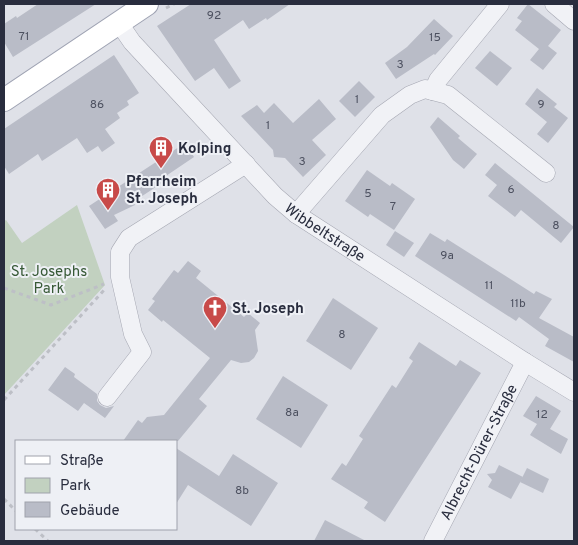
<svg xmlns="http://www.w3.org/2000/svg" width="578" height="545" font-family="Overpass,sans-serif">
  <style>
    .green { fill: #c2d1c0 }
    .building { fill: #b9bcc7 }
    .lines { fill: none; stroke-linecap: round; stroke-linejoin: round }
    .minor-casing { stroke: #a5a7b2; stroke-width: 19 }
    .major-casing { stroke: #9fa3b3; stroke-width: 24 }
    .path { stroke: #bdbfc6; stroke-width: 3; stroke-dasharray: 4 4; stroke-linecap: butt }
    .minor { stroke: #f1f2f6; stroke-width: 18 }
    .major { stroke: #fff; stroke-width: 22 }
    .labels { text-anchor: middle; stroke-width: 4; stroke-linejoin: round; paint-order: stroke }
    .number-label { font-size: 12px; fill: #4d5160 }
    .poi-label { font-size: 15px; font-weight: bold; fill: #292d3e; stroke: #eef0f5; text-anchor: start }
    .street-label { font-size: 15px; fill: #292d3e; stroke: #eef0f5 }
    .park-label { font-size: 15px; fill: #375936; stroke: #eef0f5 }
  </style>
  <rect width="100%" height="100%" fill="#dfe1e8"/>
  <!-- green -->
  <path class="green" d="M77,205l28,80 -101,110v-174l2,-1 16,23z"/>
  <!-- building -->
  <g class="building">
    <path d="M38,4h58l-83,53 -9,-15v-18l12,-8 1,2z"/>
    <path d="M191,4h99l-23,16 -1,-2 -17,11 -6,-9 -29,20 27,41 -12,8 -15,-21 -19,13 -38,-55z"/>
    <path d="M528,4l33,26 -13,16 9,7 -14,17 -13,-10 9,-11 -24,-19 7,-9 -5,-3z"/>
    <path d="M434,19l19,17 -18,19 -1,-1 -38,25 -11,-16 22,-16z"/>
    <path d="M490,51l22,17 -15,18 -22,-18z"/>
    <path d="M114,55l25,38 -12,8 2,4 -12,8 3,5 -15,11 10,14 -13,9 -4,-6 -11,7 -10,-15 -35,23 -4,-7 -29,20 -5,-8v-37z"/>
    <path d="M359,81l16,16 -20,20 -16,-16z"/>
    <path d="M537,88l20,16 -3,3 14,11 -20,25 -11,-9 10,-12 -22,-18z"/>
    <path d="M319,99l17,20 -24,21 14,15 -23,22 -18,-19 -11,-1 -1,-7 -32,-34 16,-11 7,8 10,-10 19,20z"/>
    <path d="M438,117l22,19 -2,2 19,16 -13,15 -11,-9 -23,-33z"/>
    <path d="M185,143l9,14 -34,23 2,3 -29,19 2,3 -21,10 4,6 -13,8 -16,-23z"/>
    <path d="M495,163l79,64 -13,16 -40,-33 -6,7 -27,-21 9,-11 -12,-10z"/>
    <path d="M367,170l23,16 2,-3 23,16 -21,31 -24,-16 -2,3 -23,-16z"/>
    <path d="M395,231l19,12 -10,14 -18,-12z"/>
    <path d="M430,233l15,9 2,-3 87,55 2,-3 16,8 -13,19 35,19v25l-29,-16 4,-7 -30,-22 -3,4 -101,-65z"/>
    <path d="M188,261l13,10 -5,7 48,39 4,-4 12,10 -5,7 3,21 -4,7 -5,4 -8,1 -10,-3 -32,39 8,7 -29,35h-55l15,-21 4,3 5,-6 17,-2 46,-57 -47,-38 -1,2 -14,-12 7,-9 -3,-2 22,-29 4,3z"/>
    <path d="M333,298l45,30 -27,42 -45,-29z"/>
    <path d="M419,342l37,24 4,-6 21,13 -96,149 -21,-14 4,-6 -37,-23 11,-16 4,3 17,-27 -4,-3 33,-51 4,3 17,-27 -4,-3z"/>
    <path d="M65,367l10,7 -1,3 23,17v7l3,4 6,3 8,-2 -9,12 -21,-15 -6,8 -30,-21z"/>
    <path d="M283,376l45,29 -27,43 -45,-29z"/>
    <path d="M536,396l25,15 -11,18 18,10 -7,15 -31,-19 7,-11 -14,-8z"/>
    <path d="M176,448l43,28 14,-22 45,29 -27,43 -63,-41 -12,19z"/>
    <path d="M499,465l24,12 -12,22 -23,-12 4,-7 -5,-6 8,-1z"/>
    <path d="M527,468l22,11 -6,14 -23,-11z"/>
    <path d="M325,520l41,21h-52z"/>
  </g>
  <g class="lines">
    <defs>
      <g id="minor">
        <path d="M554,4l20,17"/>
        <path id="s1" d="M119,23l13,19 143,154 21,18 229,148 49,30"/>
        <path d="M433,91l5,-11 62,-76"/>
        <path d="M296,214l86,-99 28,-20 15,-6 23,6 98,78"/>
        <path d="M107,397l35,-45 -9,-18 -13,-57v-25l9,-14 117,-74"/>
        <path id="s2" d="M433,541l92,-179"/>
      </g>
      <path id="major" d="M4,100l143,-96"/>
    </defs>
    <!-- minor casing -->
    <use href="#minor" class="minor-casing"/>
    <!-- major casing -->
    <use href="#major" class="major-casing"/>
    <!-- path -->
    <g class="path">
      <path d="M166,8l8,-4"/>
      <path d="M4,288l47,17 53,-21"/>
      <path d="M4,400l102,-112"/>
      <path d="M4,499l12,12"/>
      <path d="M35,529l13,12"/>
    </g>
    <!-- minor -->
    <use href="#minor" class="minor"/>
    <!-- major -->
    <use href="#major" class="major"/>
  </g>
  <!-- icons -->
  <defs>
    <symbol id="building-pin" viewBox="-11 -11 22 30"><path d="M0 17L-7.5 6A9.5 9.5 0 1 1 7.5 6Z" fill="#c84a49" stroke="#eef0f5"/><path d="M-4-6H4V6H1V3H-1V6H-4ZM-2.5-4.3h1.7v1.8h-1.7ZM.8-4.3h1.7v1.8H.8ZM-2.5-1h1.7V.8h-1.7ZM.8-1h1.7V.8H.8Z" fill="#fff"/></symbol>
    <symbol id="church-pin" viewBox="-11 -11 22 30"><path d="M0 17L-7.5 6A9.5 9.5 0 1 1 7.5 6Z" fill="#c84a49" stroke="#eef0f5"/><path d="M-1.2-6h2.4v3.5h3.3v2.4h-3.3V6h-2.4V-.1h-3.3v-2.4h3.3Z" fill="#fff"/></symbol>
  </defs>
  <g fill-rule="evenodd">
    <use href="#building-pin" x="147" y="134" width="28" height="38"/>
    <use href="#building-pin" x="94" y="176" width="28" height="38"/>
    <use href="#church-pin" x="201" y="294" width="28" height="38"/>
  </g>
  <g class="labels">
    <!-- number labels -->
    <g class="number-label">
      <text x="214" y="19">92</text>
      <text x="24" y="40">71</text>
      <text x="435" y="41">15</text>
      <text x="400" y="68">3</text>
      <text x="357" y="103">1</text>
      <text x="97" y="108">86</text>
      <text x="541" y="108">9</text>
      <text x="268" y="129">1</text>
      <text x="302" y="165">3</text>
      <text x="511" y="193">6</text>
      <text x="368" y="197">5</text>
      <text x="393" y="210">7</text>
      <text x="556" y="229">8</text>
      <text x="447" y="259">9a</text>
      <text x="489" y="289">11</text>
      <text x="518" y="307">11b</text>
      <text x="342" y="338">8</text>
      <text x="292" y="416">8a</text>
      <text x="542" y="418">12</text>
      <text x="242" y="494">8b</text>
    </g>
    <!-- poi labels -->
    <g class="poi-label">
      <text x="178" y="153">Kolping</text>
      <text x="126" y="186">Pfarrheim<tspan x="126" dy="17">St. Joseph</tspan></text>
      <text x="232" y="313">St. Joseph</text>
    </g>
    <!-- street labels -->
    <g class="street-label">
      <text dy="5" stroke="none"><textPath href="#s1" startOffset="295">Wibbeltstraße</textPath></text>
      <text dy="5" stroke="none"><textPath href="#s2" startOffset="100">Albrecht-Dürer-Straße</textPath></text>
    </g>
    <!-- park labels -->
    <g class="park-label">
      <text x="49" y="276">St. Josephs<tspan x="49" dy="17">Park</tspan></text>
    </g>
  </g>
  <!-- border -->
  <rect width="578" height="545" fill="none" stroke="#292d3e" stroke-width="10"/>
  <!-- legend -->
  <rect x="15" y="440" width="162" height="90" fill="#eef0f5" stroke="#9fa2ac"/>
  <rect x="25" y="456" width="25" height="8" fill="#ffffff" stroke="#9fa2ac"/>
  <text x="60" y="465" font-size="15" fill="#292d3e">Straße</text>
  <rect x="25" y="478" width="25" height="15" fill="#c2d1c0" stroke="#9fa2ac"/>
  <text x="60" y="490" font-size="15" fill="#292d3e">Park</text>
  <rect x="25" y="502" width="25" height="15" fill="#b9bcc7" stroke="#9fa2ac"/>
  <text x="60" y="515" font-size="15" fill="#292d3e">Gebäude</text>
</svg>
